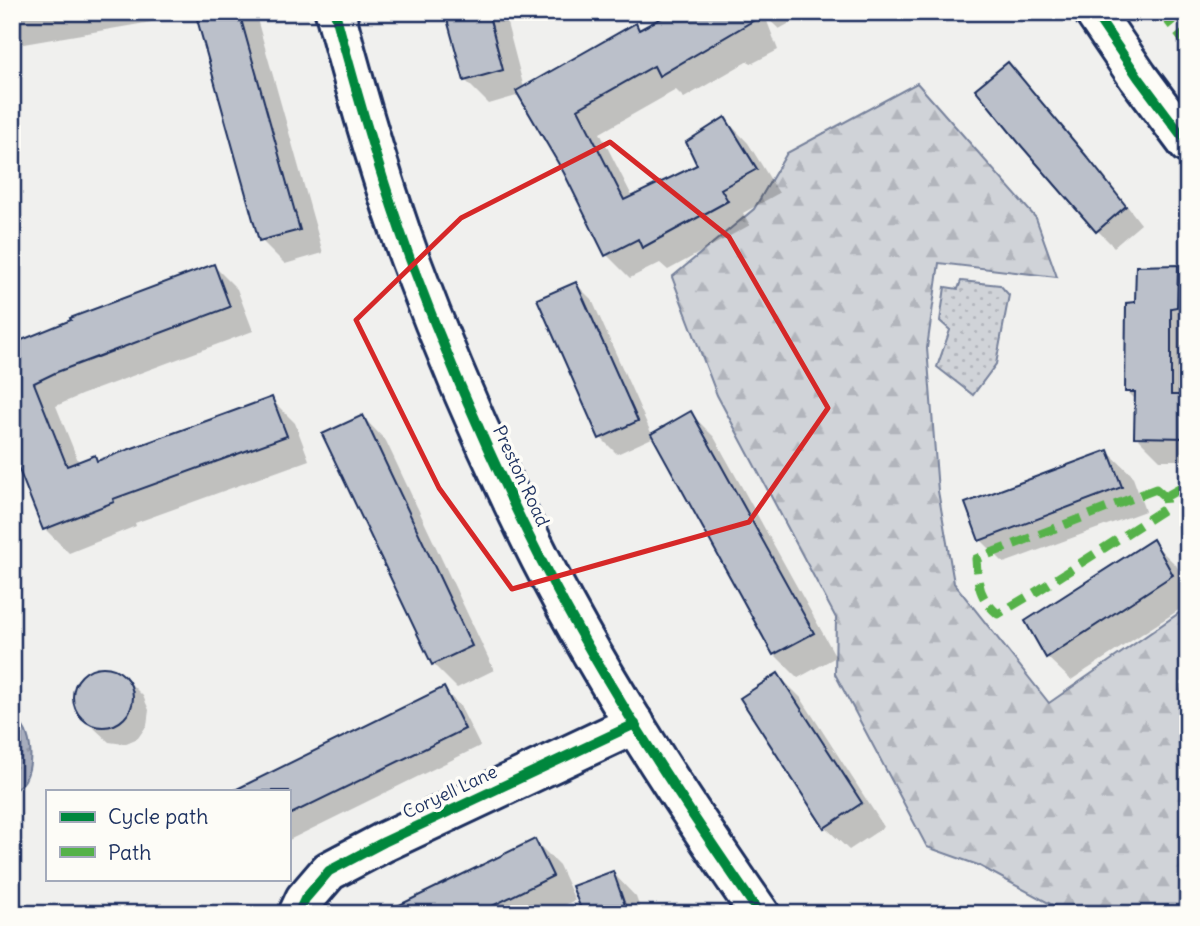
<svg xmlns="http://www.w3.org/2000/svg" width="1200" height="926" font-family="Delius,sans-serif">
  <style>
    .forest { fill: url(#forest-firs); stroke: #76819b; stroke-width: 2 }
    .park { fill: url(#park-dots); stroke: #76819b; stroke-width: 2 }
    .water { fill: url(#water-ripples); stroke: #6f7b97; stroke-width: 2 }
    .shadow { fill: #0003 }
    .building { fill: #bbc0ca; stroke: #1b2f5e; stroke-width: 2 }
    .lines { fill: none; stroke-linecap: round; stroke-linejoin: round }
    .minor-casing { stroke: #1b2f5e; stroke-width: 44 }
    .minor { stroke: #fdfcf7; stroke-width: 38 }
    .quiet { stroke: #55b248; stroke-width: 9; stroke-dasharray: 18 9; stroke-linecap: butt }
    .cycleway-casing { stroke: #fdfcf7; stroke-width: 15 }
    .cycleway { stroke: #00873e; stroke-width: 10 }
    .marked { fill: none; stroke: #d62828; stroke-width: 5; stroke-linejoin: round }
    .labels { text-anchor: middle; stroke-width: 7; stroke-linejoin: round; paint-order: stroke }
    .street-label { font-size: 18px; fill: #1b2f5e; stroke: #fdfcf7 }
  </style>
  <defs>
    <pattern id="forest-firs" width="22" height="20" patternUnits="userSpaceOnUse" patternTransform="scale(1.75)"><rect width="22" height="20" fill="#d0d3d8"/><path d="M5 1l3.5 6h-7zM16 11l3.5 6h-7z" fill="#b2b5bc"/></pattern>
    <pattern id="park-dots" width="8" height="8" patternUnits="userSpaceOnUse" patternTransform="scale(1.75)"><rect width="8" height="8" fill="#d0d3d8"/><path d="M2 2h.1M6 6h.1" fill="none" stroke="#b2b5bc" stroke-width="1.8" stroke-linecap="round"/></pattern>
    <pattern id="water-ripples" width="26" height="14" patternUnits="userSpaceOnUse" patternTransform="scale(1.75)"><rect width="26" height="14" fill="#a7adbd"/><path d="M2 4q2-2 4 0t4 0M15 11q2-2 4 0t4 0" fill="none" stroke="#878d9d"/></pattern>
  </defs>
  <rect width="100%" height="100%" fill="#f0f0ee"/>
  <filter id="ink" filterUnits="userSpaceOnUse"><feTurbulence type="fractalNoise" baseFrequency=".0143" numOctaves="2"/><feDisplacementMap in="SourceGraphic" scale="14" xChannelSelector="R" yChannelSelector="G"/><feConvolveMatrix kernelMatrix="1 2 1 2 8 2 1 2 1" color-interpolation-filters="sRGB"/></filter>
  <g filter="url(#ink)">
    <!-- forest -->
    <path class="forest" d="M917,83l119,135 21,59 -118,-14 -12,85 11,143 16,92 95,120 133,-92 6,9v294h-119l-91,-49 -51,-18 -92,-173 1,-56 -119,-223 -45,-118 82,-68 33,-56z"/>
    <!-- park -->
    <path class="park" d="M961,281l39,4 9,10 -13,69 -23,31 -36,-28 13,-37 -10,-9 5,-34 13,2z"/>
    <!-- water -->
    <path class="water" d="M12,718c21,9 22,44 13,62 -3,5 -9,9 -13,13z"/>
    <!-- shadow -->
    <g class="shadow">
      <path d="M12,12h150l1,8 -151,26z"/>
      <path d="M196,12h59l68,241 -38,11 -24,-24z"/>
      <path d="M447,12h57l20,76 111,-63 6,6 57,-19h112l-31,17 -14,-13 13,34 -27,14 -3,-3 -64,37 -8,-8 -76,43 33,65 66,-32 26,-47 23,24 31,50 -36,20 7,12 -82,45 -8,-7 -30,15 -23,-23 -41,-82 -46,-78 -31,9 -24,-24z"/>
      <path d="M1008,64l16,17 80,95 37,48 -27,23 -16,-16 -78,-90z"/>
      <path d="M214,266l23,23 16,42 -172,64 -25,11 23,57 15,-6 6,5 171,-63 24,24 14,37 -174,63 1,3 -67,27 -24,-24 -33,-183z"/>
      <path d="M1177,267l11,11v182h-28l-24,-24 1,-35 -10,-10 10,-87z"/>
      <path d="M576,284l16,16 60,135 39,-21 23,23 122,220 -38,21 -24,-24 -120,-217 -37,17 -16,-16z"/>
      <path d="M363,417l23,24 108,229 -37,18 -24,-24z"/>
      <path d="M1108,452l24,23 13,36 -141,52 -23,-23z"/>
      <path d="M1152,542l24,23 12,21v18l-117,76 -24,-23z"/>
      <path d="M99,668l15,2 12,9 17,17 6,14 -2,15 -9,13 -14,6 -15,-2 -29,-27 -6,-14 2,-15 8,-12z"/>
      <path d="M778,675l23,23 83,129 -35,23 -24,-23z"/>
      <path d="M444,690l16,16 20,40 -191,94v-49h-51z"/>
      <path d="M535,841l24,24 16,35 -28,14h-142z"/>
      <path d="M613,873l23,24 6,17h-58z"/>
      <path d="M194,906l8,8h-44l-1,-4z"/>
      <path d="M936,907l15,7h-19z"/>
    </g>
    <!-- building -->
    <g class="building">
      <path d="M195,12h44l61,218 -41,11z"/>
      <path d="M445,12h43l15,58 -39,11z"/>
      <path d="M672,12h96l-109,64 -5,-10 -76,43 46,91 73,-35 -11,-23 39,-25 32,52 -36,20 7,12 -86,47 -4,-9 -33,17 -41,-83 -48,-82 120,-68 3,7z"/>
      <path d="M1008,62l80,96 38,48 -30,26 -78,-90 -43,-53z"/>
      <path d="M214,264l16,43 -173,65 -23,11 33,83 28,-11 2,6 175,-64 15,39 -174,63 1,3 -71,28 -31,-78v-119l2,-1 3,10 54,-22 -1,-2z"/>
      <path d="M1178,265l-1,42 -6,1v87h17v43l-54,-1 1,-45h-10l1,-89 9,-1 1,-36z"/>
      <path d="M576,282l62,139 -39,18 -62,-140z"/>
      <path d="M691,411l123,222 -41,22 -122,-221z"/>
      <path d="M363,415l109,231 -40,19 -110,-231z"/>
      <path d="M1108,450l14,37 -143,54 -14,-38z"/>
      <path d="M1153,539l20,36 -127,83 -21,-37z"/>
      <circle cx="103" cy="697" r="30"/>
      <path d="M778,673l84,130 -38,25 -84,-130z"/>
      <path d="M444,687l21,42 -176,86v-24h-56z"/>
      <path d="M535,839l18,37 -77,38h-95z"/>
      <path d="M613,871l15,43h-45l-11,-28z"/>
    </g>
    <g class="lines">
      <defs>
        <g id="minor">
          <path d="M335,12c22,83 46,167 75,247 35,94 75,187 119,277 65,132 147,257 231,378"/>
          <path d="M1094,12l44,65 50,67"/>
          <path d="M298,914l7,-15 24,-28 55,-29 251,-118"/>
        </g>
      </defs>
      <!-- minor casing -->
      <use href="#minor" class="minor-casing"/>
      <!-- minor -->
      <use href="#minor" class="minor"/>
      <!-- quiet -->
      <g class="quiet">
        <path d="M1161,12l27,34"/>
        <path d="M1156,489l9,8 1,11 -127,82 -41,24c-20,-17 -20,-31 -22,-55z"/>
        <path d="M1165,497l23,-13"/>
      </g>
      <defs>
        <g id="cycleway">
          <path d="M335,12c22,83 46,167 75,247 35,94 75,187 119,277 65,132 147,257 231,378"/>
          <path d="M1094,12l44,65 50,67"/>
          <path d="M298,914l7,-15 24,-28 55,-29 251,-118"/>
        </g>
      </defs>
      <!-- cycleway casing -->
      <use href="#cycleway" class="cycleway-casing"/>
      <!-- cycleway -->
      <use href="#cycleway" class="cycleway"/>
    </g>
  </g>
  <!-- marked area -->
  <path class="marked" d="M610,142l119,95 99,171 -79,114 -237,67 -73,-101 -83,-168 105,-102z"/>
  <g class="labels">
    <!-- street labels -->
    <g class="street-label">
      <text transform="translate(521 476) rotate(65)" y="6">Preston Road</text>
      <text transform="translate(450 792) rotate(-25)" y="6">Coryell Lane</text>
    </g>
  </g>
  <!-- margin -->
  <rect width="1200" height="926" fill="none" stroke="#fdfcf7" stroke-width="42"/>
  <rect x="21" y="21" width="1158" height="884" fill="none" stroke="#1b2f5e" stroke-width="2.5" filter="url(#ink)"/>
  <!-- legend -->
  <rect x="46" y="790" width="245" height="91" fill="#fdfcf7" stroke="#a3aaba" stroke-width="2"/>
  <rect x="60" y="812" width="35" height="10" fill="#00873e" stroke="#a3aaba" stroke-width="2"/>
  <text x="108" y="824" font-size="21" fill="#1b2f5e">Cycle path</text>
  <rect x="60" y="847" width="35" height="10" fill="#55b248" stroke="#a3aaba" stroke-width="2"/>
  <text x="108" y="860" font-size="21" fill="#1b2f5e">Path</text>
</svg>
